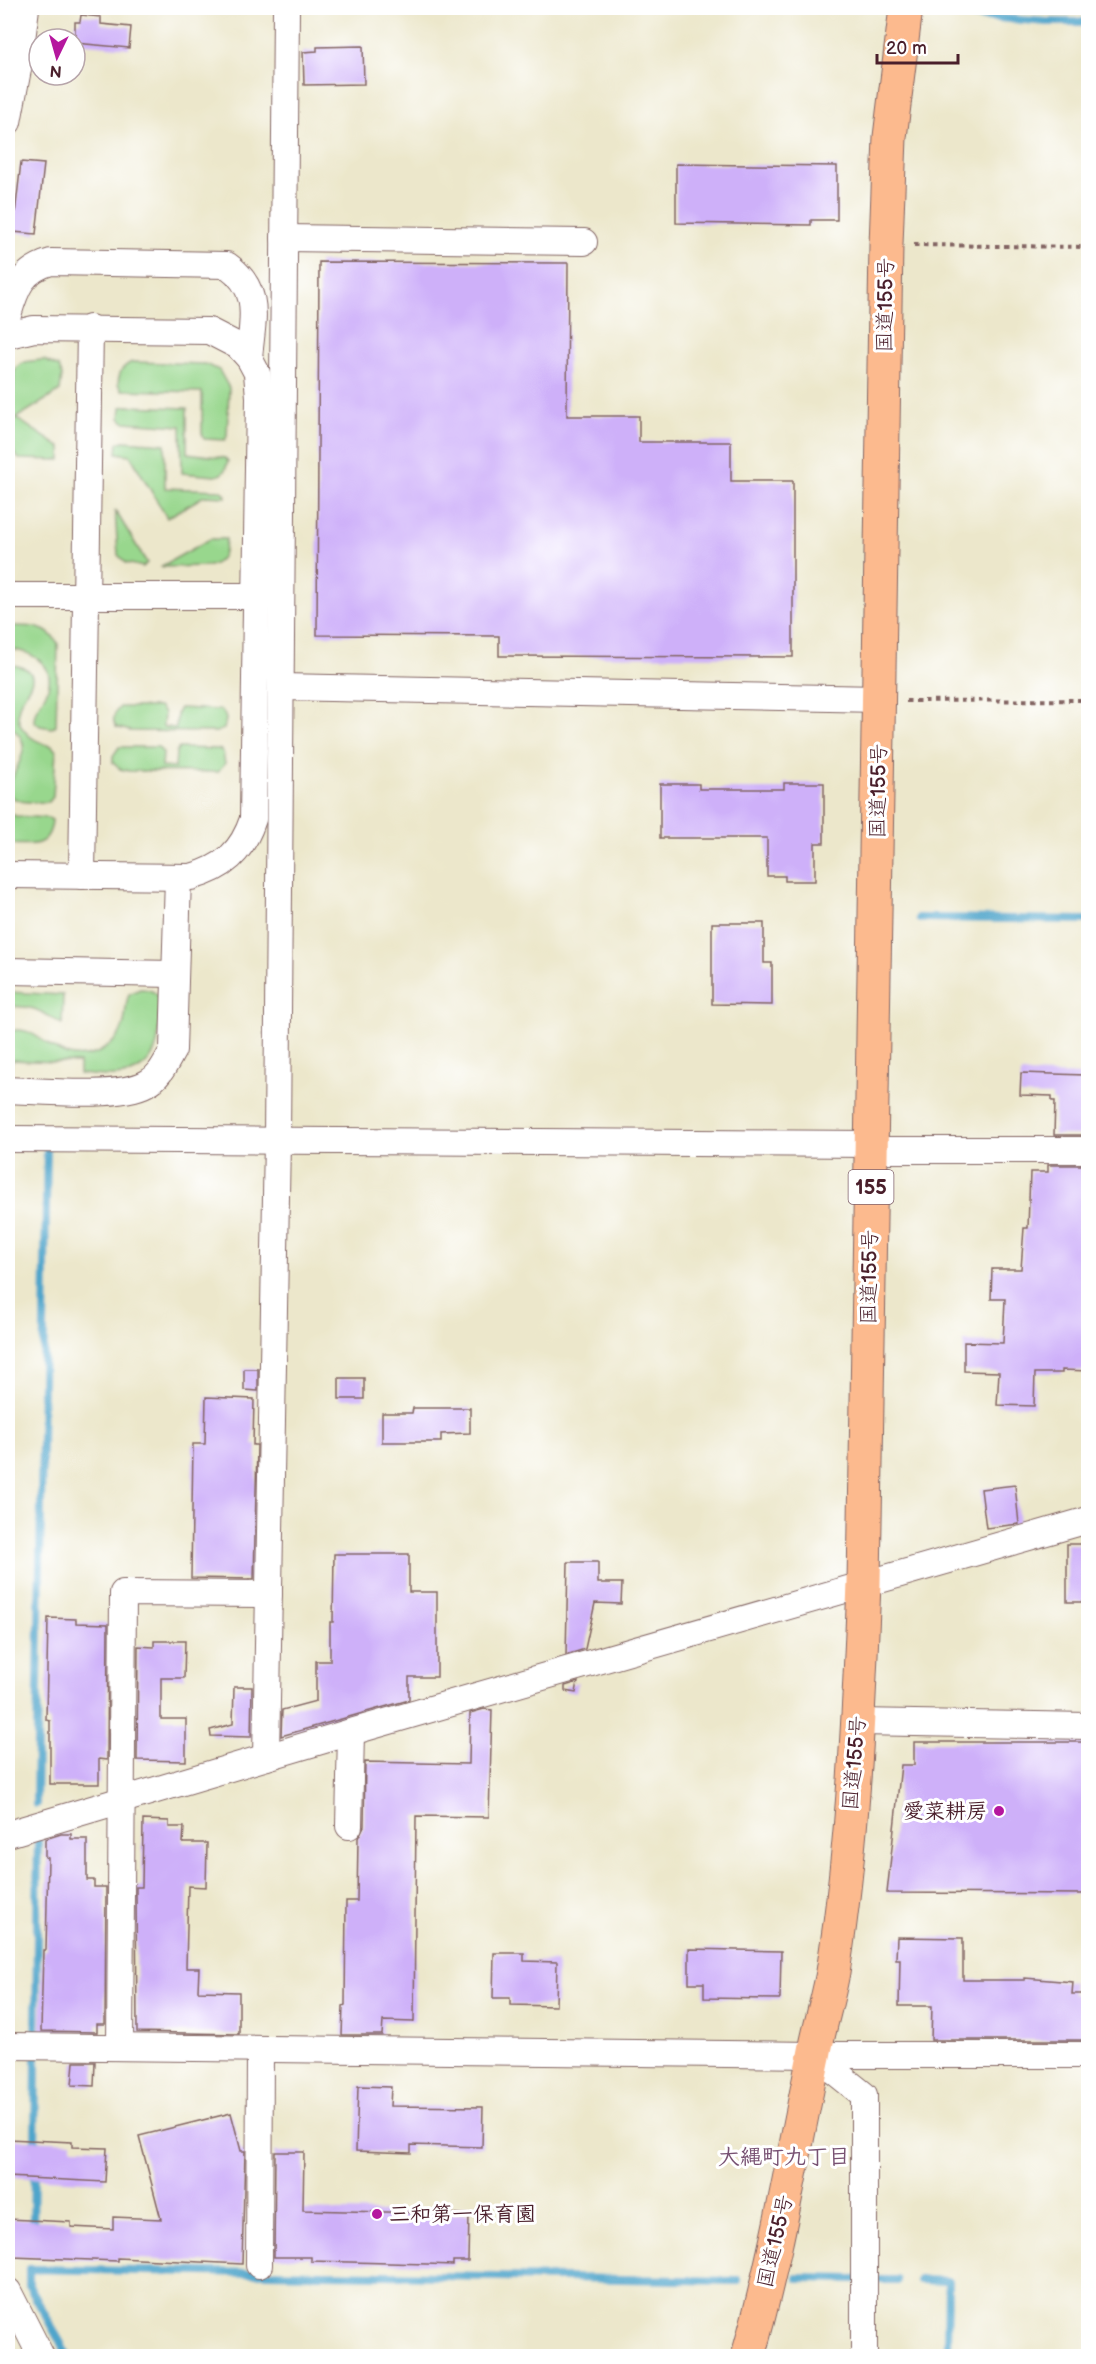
<svg xmlns="http://www.w3.org/2000/svg" width="1096" height="2364" font-family="'Balsamiq Sans','Klee One',sans-serif">
  <style>
    .green { fill: #98d78d; stroke: #717b5c; stroke-width: 1.5 }
    .lines { fill: none; stroke-linecap: round; stroke-linejoin: round }
    .stream { stroke: #4fa5cb; stroke-width: 8 }
    .building { fill: #ceb0f9 }
    .minor-casing { stroke: #836563; stroke-width: 28 }
    .highway-casing { stroke: #836563; stroke-width: 35 }
    .path { stroke: #836563; stroke-width: 4; stroke-dasharray: 4.5 4.5; stroke-linecap: butt }
    .minor { stroke: #fff; stroke-width: 26 }
    .highway { stroke: #fcba8e; stroke-width: 33 }
    .poi-dot { fill: #b5179e; stroke: #fff; stroke-width: 2 }
    .labels { text-anchor: middle; stroke-width: 6; stroke-linejoin: round; paint-order: stroke }
    .shield { fill: #fff; stroke: #80626b; stroke-width: 1.5 }
    .shield-label { font-size: 20px; font-weight: bold; fill: #4a1f2b }
    .street-label { font-size: 21px; fill: #4a1f2b; stroke: #fff }
    .poi-label { font-size: 21px; font-weight: bold; fill: #4a1f2b; stroke: #fff; text-anchor: end }
    .neighbourhood-label { font-size: 22px; font-weight: bold; fill: #785273; stroke: #fff }
  </style>
  <rect width="100%" height="100%" fill="#fff"/>
  <filter id="ink" filterUnits="userSpaceOnUse"><feTurbulence type="fractalNoise" baseFrequency=".0167" numOctaves="2"/><feDisplacementMap in="SourceGraphic" scale="12" xChannelSelector="R" yChannelSelector="G"/><feConvolveMatrix kernelMatrix="1 2 1 2 8 2 1 2 1" color-interpolation-filters="sRGB"/></filter>
  <filter id="wash" filterUnits="userSpaceOnUse"><feTurbulence type="fractalNoise" baseFrequency=".008" numOctaves="4" result="noise"/><feDisplacementMap in="SourceGraphic" scale="24" xChannelSelector="R" yChannelSelector="G"/><feGaussianBlur stdDeviation="1.35" result="paint"/><feColorMatrix in="noise" values="0 0 0 0 0 0 0 0 0 0 0 0 0 0 0 0 0 1.4 0 .05"/><feComposite in="paint" operator="in"/></filter>
  <g filter="url(#wash)">
    <rect width="100%" height="100%" fill="#ece7cb"/>
    <!-- green -->
    <g class="green">
      <path d="M44,360l15,7 3,8 -2,16 -44,27 45,30v12l-42,-1 -9,-12 4,-74c4,-13 18,-12 30,-13z"/>
      <path d="M132,362l73,2 14,6 10,18 -2,48 -2,4 -21,-1 -2,-6v-41l-80,-2 -4,-6c1,-11 3,-17 14,-22z"/>
      <path d="M127,406l60,2v45l38,5 3,3c-2,8 -4,14 -13,15l-33,-3 -1,-47 -57,-4 -4,-4 1,-11z"/>
      <path d="M123,441l42,3v44l54,2 6,3 1,4 -22,-1 -37,22 -37,-63 -13,-2 1,-10z"/>
      <path d="M115,510l32,53 -4,4 -17,-4 -8,-8z"/>
      <path d="M210,539h16c-1,14 -3,23 -17,27l-49,1z"/>
      <path d="M8,626c21,0 37,-2 50,17l-2,82 -4,3 -12,-2 -6,-5c0,-12 6,-16 11,-26 15,-29 -13,-44 -37,-46z"/>
      <path d="M8,665c8,0 22,2 24,12 1,7 -7,16 -10,22 -12,24 6,42 30,47l4,5 -3,46 -4,5c-14,0 -32,3 -41,-9 3,-27 33,-46 0,-68z"/>
      <path d="M120,707h39l5,6 -1,14 13,1 1,-15 3,-5 40,2 4,3 2,6 -2,10 -8,3 -86,-1 -14,-4c-5,-8 -2,-14 4,-20z"/>
      <path d="M119,747h39l5,6 -1,14 13,1 1,-16 3,-4 40,1 4,3 2,12 -7,8 -89,-1 -9,-2 -7,-6v-7z"/>
      <path d="M8,813l8,3 32,2 4,2c-2,29 -22,25 -44,24z"/>
      <path d="M140,989c6,0 13,1 17,6 4,5 3,13 2,19 0,20 1,42 -20,55 -17,11 -40,6 -60,5v-11l-67,-3 -2,13h-2v-41c32,-13 44,38 89,21 9,-4 20,-13 24,-22 6,-11 3,-25 8,-37z"/>
      <path d="M8,992l55,3 -1,29c-20,-12 -30,-20 -54,-17z"/>
    </g>
    <g class="lines">
      <!-- stream -->
      <g class="stream">
        <path d="M937,13l110,9h41"/>
        <path d="M919,918l169,2"/>
        <path d="M36,1804l11,-658"/>
        <path d="M36,2035l2,-201"/>
        <path d="M35,2152l1,-95"/>
        <path d="M33,2230l1,-62"/>
        <path d="M798,2278l57,1"/>
        <path d="M873,2280h24"/>
        <path d="M920,2280l28,1 -1,75"/>
        <path d="M68,2356l-39,-70v-17l709,12"/>
      </g>
    </g>
    <g id="blocks">
      <!-- building -->
      <g class="building">
        <path d="M81,15l20,2v7l30,3 -2,21 -54,-5v-21h5z"/>
        <path d="M363,46l1,38 -60,1 -1,-33 14,-1v-4z"/>
        <path d="M21,162l23,2 -8,70 -23,-2z"/>
        <path d="M676,164l161,2v54h-26v5l-135,-2z"/>
        <path d="M319,262l249,1 -1,153h72v26h92v39h62v176l-294,-1v-20l-182,-1z"/>
        <path d="M784,783h40v60h-9v38h-30v-5h-18v-38h-107v-54h39v5h85z"/>
        <path d="M712,923h52v40h8v42l-60,-1z"/>
        <path d="M1021,1073l64,2 -1,19h5v41h-35l1,-34h-3v-5l-32,-1z"/>
        <path d="M1048,1165h41v206l-27,-1v3h-27l-1,33 -37,-1 2,-33 -35,-1v-29l39,1 2,-44h-14l1,-30h29l3,-41h4l2,-56h18z"/>
        <path d="M244,1369h14v22l-14,-1z"/>
        <rect x="339" y="1378" width="25" height="21"/>
        <path d="M206,1397l48,2 -1,46h4l-3,134 -63,-1 2,-134h12z"/>
        <path d="M413,1408h57v25l-29,1v8h-59v-29h30z"/>
        <path d="M1015,1485l4,39 -33,4 -5,-39z"/>
        <rect x="1067" y="1544" width="22" height="58"/>
        <path d="M334,1554h75v38h28v85h-28v23l-128,36 1,-26 34,-9v-40h14v-39h3z"/>
        <path d="M568,1562h30v21h24l-1,21 -26,-1 -10,46 -19,6z"/>
        <path d="M48,1618l28,1v4l32,1 -1,136 -8,-1v25h-49v-63l-4,-1z"/>
        <path d="M154,1641h31l-1,37h-23v41h25v42l-49,-1 1,-114 16,1z"/>
        <path d="M578,1682l-2,11 -11,-2v-5z"/>
        <path d="M234,1687h18l-1,50 -40,-1 -1,-6 23,-6z"/>
        <path d="M484,1709l8,1 -3,107 -73,-1 -2,206 -31,-1 -1,14h-40l1,-29 2,-1 1,-104h11l1,-63 6,-12 1,-64 104,2 1,-51z"/>
        <path d="M914,1742h175v152l-202,-1 14,-128h13z"/>
        <path d="M143,1820l26,1v6h15l-1,16h24l-1,44 -18,-1 -2,82h13l-1,23 41,1v42l-102,-2 -1,-145h6z"/>
        <path d="M61,1834h10v5h16v41h7v7h12l-1,137h-8v8l-56,-1 2,-81h3l2,-92 -3,-1v-18z"/>
        <path d="M897,1937l66,1v42h62v-2l48,4 -1,12h17l-1,46h-157l1,-34h-33l1,-47h-4z"/>
        <path d="M689,1949l92,2 -1,48 -76,-1v-15h-15z"/>
        <path d="M494,1953h30v8l33,1 -1,44 -46,-1v-7h-17z"/>
        <path d="M74,2062h21l-1,24 -22,-1z"/>
        <path d="M358,2086l33,1 -1,19 93,1 -1,40 -71,-2v8l-55,-2z"/>
        <path d="M231,2113l10,38h4l-3,113 -124,-6v3l-106,-4 -4,-13v-25l63,3v5l42,2v-12l48,2 -22,-83z"/>
        <path d="M8,2139l64,3v5l35,1 -2,34 -97,-5z"/>
        <path d="M275,2152h29l-1,58 166,4 -1,47h-15v4l-26,-1 -116,-3v-4h-37z"/>
      </g>
    </g>
  </g>
  <g filter="url(#ink)">
    <use href="#blocks" fill-opacity="0" stroke="#836563" stroke-width="1.5"/>
    <g class="lines">
      <defs>
        <g id="minor">
          <path d="M8,122l11,-58 7,-56"/>
          <path d="M284,238l300,4"/>
          <path d="M8,315c8,-27 14,-45 43,-53l176,3c36,26 25,55 22,93"/>
          <path d="M8,335l26,-6 175,2 29,15 11,12 8,15 2,24 -6,422c-11,33 -29,49 -62,58l-183,-2"/>
          <path d="M8,596h248"/>
          <path d="M281,687l598,12"/>
          <path d="M82,876l8,-548"/>
          <path d="M8,971l167,3"/>
          <path d="M8,1090c34,1 111,9 139,-7 13,-6 19,-21 26,-33l5,-173"/>
          <path d="M8,1139l864,5"/>
          <path d="M871,1150h217"/>
          <path d="M859,1722l229,4"/>
          <path d="M266,1757l11,-617 9,-1132"/>
          <path d="M349,1826l2,-94"/>
          <path d="M8,1834l343,-102 737,-212"/>
          <path d="M8,2046l806,9h274"/>
          <path d="M120,2047l3,-454 146,1"/>
          <path d="M814,2055l50,40v261"/>
          <path d="M259,2265l1,-216"/>
          <path d="M8,2291l33,65"/>
        </g>
        <path id="highway" d="M748,2356c28,-98 45,-200 66,-300 5,-28 14,-56 19,-84 20,-128 26,-259 31,-389l22,-1338 4,-108 16,-129"/>
      </defs>
      <!-- minor casing -->
      <use href="#minor" class="minor-casing"/>
      <!-- highway casing -->
      <use href="#highway" class="highway-casing"/>
      <!-- path -->
      <g class="path">
        <path d="M914,245l174,2"/>
        <path d="M906,701l182,-1"/>
      </g>
      <!-- minor -->
      <use href="#minor" class="minor"/>
      <!-- highway -->
      <use href="#highway" class="highway"/>
    </g>
  </g>
  <!-- markers -->
  <g class="poi-dot">
    <circle cx="999" cy="1811" r="6"/>
    <circle cx="377" cy="2214" r="6"/>
  </g>
  <g class="labels">
    <!-- shield labels -->
    <rect class="shield" x="848.5" y="1170" width="45" height="34" rx="4.5"/>
    <g class="shield-label">
      <text x="871" y="1194">155</text>
    </g>
    <!-- street labels -->
    <g class="street-label">
      <text transform="translate(885 305) rotate(-89)" y="7">国道155号</text>
      <text transform="translate(878 791) rotate(-89)" y="7">国道155号</text>
      <text transform="translate(869 1277) rotate(-89)" y="7">国道155号</text>
      <text transform="translate(854 1763) rotate(-85)" y="7">国道155号</text>
      <text transform="translate(775 2241) rotate(-77)" y="7">国道155号</text>
    </g>
    <!-- poi labels -->
    <g class="poi-label">
      <text x="987" y="1818">愛菜耕房</text>
      <text x="389" y="2221" text-anchor="start">三和第一保育園</text>
    </g>
    <!-- neighbourhood labels -->
    <g class="neighbourhood-label">
      <text x="784" y="2164">大縄町九丁目</text>
    </g>
  </g>
  <!-- margin -->
  <rect width="1096" height="2364" fill="none" stroke="#fff" stroke-width="30"/>
  <!-- north arrow -->
  <g transform="translate(57 57) rotate(185)"><circle r="28" fill="#ffffff" stroke="#b7a5aa" stroke-width="1.5"/>
  <path d="M0-4.5L10 22L0 15L-10 22Z" fill="#b5179e"/>
  <text y="-9" font-size="16" font-weight="bold" text-anchor="middle" fill="#4a1f2b">N</text>
  </g>
  <!-- scale -->
  <path d="M877 54v9h81v-9" fill="none" stroke="#4a1f2b" stroke-width="3"/>
  <text x="886" y="54" font-size="18" fill="#4a1f2b" stroke="#ffffff" stroke-width="4.5" paint-order="stroke">20 m</text>
</svg>
